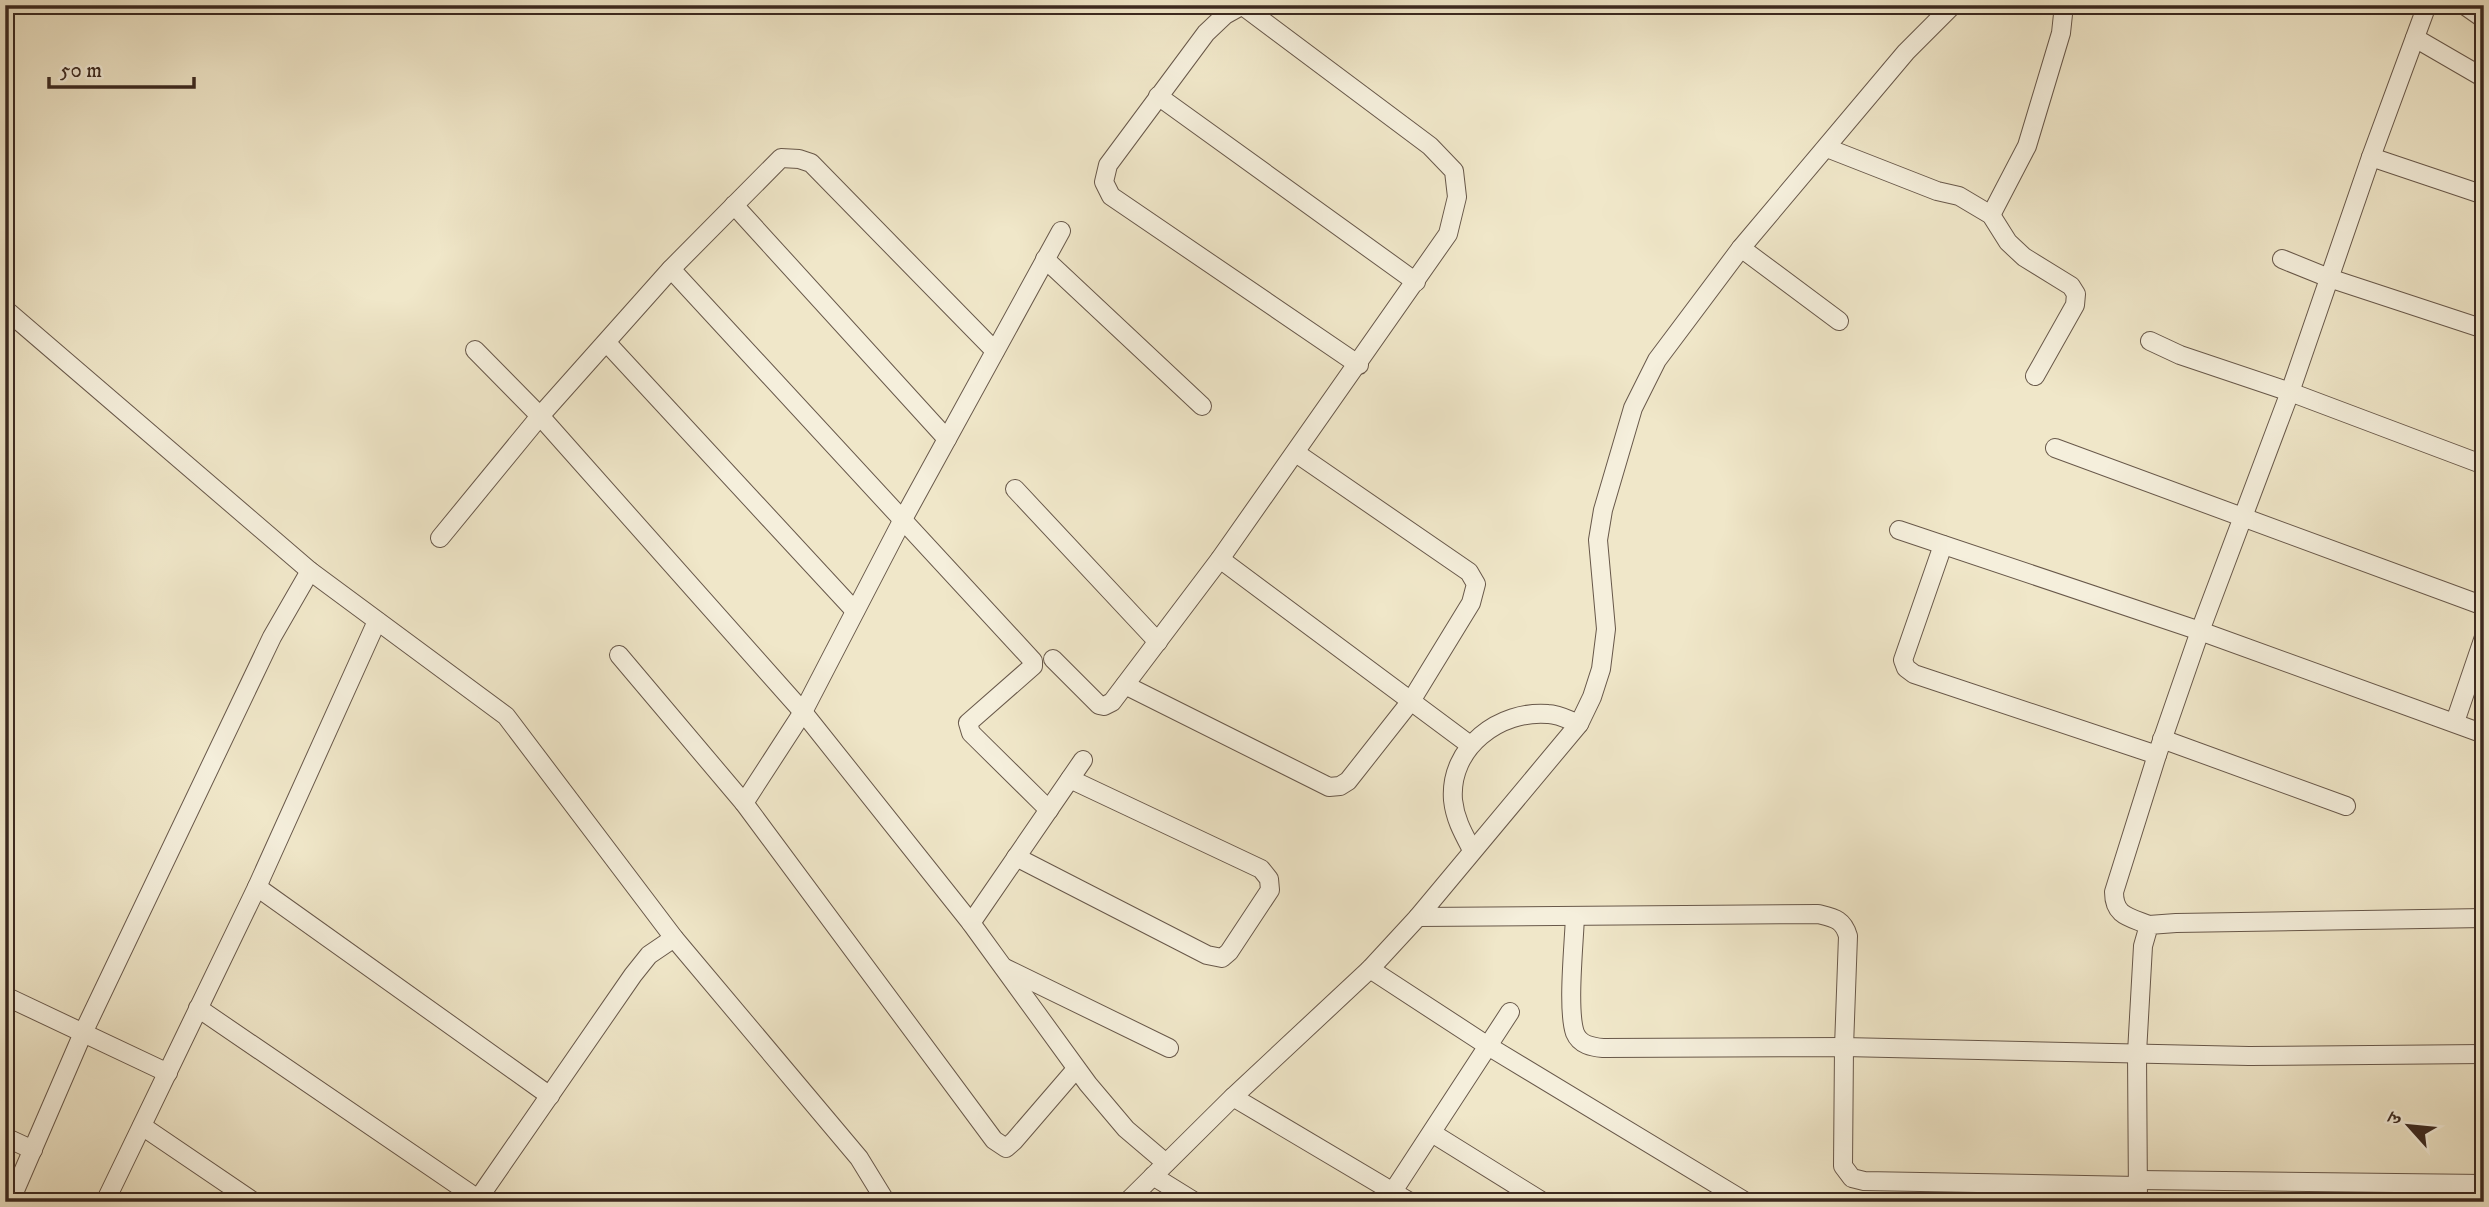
<svg xmlns="http://www.w3.org/2000/svg" width="2489" height="1207" font-family="'IM FELL DW Pica','Noto Serif Devanagari',serif">
  <style>
    .lines { fill: none; stroke-linecap: round; stroke-linejoin: round }
    .minor-casing { stroke: #68584a; stroke-width: 20 }
    .minor { stroke: #f5efdc; stroke-width: 18 }
  </style>
  <rect width="100%" height="100%" fill="#f0e7c9"/>
  <filter id="stains"><feTurbulence type="fractalNoise" baseFrequency=".00286" numOctaves="4"/><feColorMatrix values="0 0 0 0 .2 0 0 0 0 .09 0 0 0 0 .02 0 0 0 .5 -.17"/></filter>
  <radialGradient id="worn" r=".72"><stop offset=".6" stop-color="#630" stop-opacity="0"/><stop offset="1" stop-color="#630" stop-opacity=".3"/></radialGradient>
  <g class="lines">
    <defs>
      <g id="minor">
        <path d="M1243,5l-18,10 -19,18 -98,132 -4,17 7,14 248,169"/>
        <path d="M1953,5l-47,47 -165,196 -84,112 -24,48 -30,102 -5,30 8,89 -5,40 -9,28 -13,27 -161,193 400,-3c16,4 25,5 30,22l-4,111 405,9 235,-2"/>
        <path d="M2464,5l20,14"/>
        <path d="M2415,38l69,40"/>
        <path d="M1158,96l258,186"/>
        <path d="M1827,148l110,43 22,5 32,19 17,27 16,15 47,29 5,8 -1,11 -40,71"/>
        <path d="M2371,157l113,38"/>
        <path d="M734,205l213,234"/>
        <path d="M1991,215l36,-69 34,-113 3,-28"/>
        <path d="M1741,248l98,73"/>
        <path d="M1045,259l157,147"/>
        <path d="M2282,259l47,19 155,51"/>
        <path d="M671,269l362,392v5l-65,57 3,10 78,77"/>
        <path d="M5,309l305,262 196,145 168,222 185,220 27,44"/>
        <path d="M2150,341l30,14 110,37 194,73"/>
        <path d="M607,343l248,268"/>
        <path d="M475,350l65,66 263,296 168,211 117,161 38,45 40,34"/>
        <path d="M2055,448l429,158"/>
        <path d="M1015,489l143,153"/>
        <path d="M1899,530l301,101 284,103"/>
        <path d="M440,538l100,-122 131,-147 110,-111 18,1 12,4 184,188"/>
        <path d="M1943,545l-40,115 3,8 8,6 243,81"/>
        <path d="M1220,559l250,186"/>
        <path d="M619,655l125,148 250,337 12,8 8,-7 62,-72"/>
        <path d="M1053,659l46,46 5,1 8,-4 108,-143 228,-325 9,-37 -3,-26 -24,-25 -187,-140"/>
        <path d="M1125,685l204,102 11,-1 8,-5 63,-80 60,-98 5,-19 -7,-12 -173,-119"/>
        <path d="M2455,722l29,-85"/>
        <path d="M2162,739l184,67"/>
        <path d="M744,803l59,-91 99,-191 159,-290"/>
        <path d="M1472,850c-9,-17 -17,-31 -19,-50 -4,-53 47,-90 95,-86 10,0 21,6 31,10"/>
        <path d="M1016,857l191,98 15,3 7,-6 41,-62 -1,-11 -8,-10 -191,-90"/>
        <path d="M257,887l293,209"/>
        <path d="M1575,916c-1,28 -8,94 0,117 5,12 17,14 28,15l241,-1 -1,119 9,12 12,3 274,5"/>
        <path d="M971,923l112,-163"/>
        <path d="M2149,925c-20,-8 -35,-9 -35,-33l43,-137 43,-124 90,-239 81,-235 56,-152"/>
        <path d="M1005,968l164,80"/>
        <path d="M1370,969l118,77 258,156"/>
        <path d="M5,996l163,77"/>
        <path d="M198,1008l280,191"/>
        <path d="M1233,1097l177,105"/>
        <path d="M142,1126l112,76"/>
        <path d="M1432,1133l111,69"/>
        <path d="M5,1137l28,13"/>
        <path d="M1153,1176l42,26"/>
        <path d="M2138,1180l346,4"/>
        <path d="M10,1202l73,-169 189,-396 38,-66"/>
        <path d="M105,1202l152,-315 120,-266"/>
        <path d="M476,1202l157,-227 16,-20 25,-17"/>
        <path d="M1127,1202l106,-105 137,-128 48,-52"/>
        <path d="M1386,1202l124,-190"/>
        <path d="M2138,1202l-1,-149 6,-107 6,-21 27,-2 308,-5"/>
      </g>
    </defs>
    <!-- minor casing -->
    <use href="#minor" class="minor-casing"/>
    <!-- minor -->
    <use href="#minor" class="minor"/>
  </g>
  <!-- margin -->
  <rect width="2489" height="1207" fill="none" stroke="#f0e7c9" stroke-width="28"/>
  <rect x="7" y="7" width="2475" height="1193" fill="none" stroke="#3b2920" stroke-width="3.5"/>
  <rect x="14" y="14" width="2461" height="1179" fill="none" stroke="#3b2920" stroke-width="2"/>
  <!-- north arrow -->
  <g transform="translate(2409 1126) rotate(297)" stroke="#f5efdc" stroke-width="5" paint-order="stroke">
  <path d="M0-5L12 26L0 18L-12 26Z" fill="#3b2920"/>
  <text y="-10" font-size="19" font-weight="bold" text-anchor="middle" fill="#3b2920">उ</text>
  </g>
  <!-- scale -->
  <path d="M49 77v10h145v-10" fill="none" stroke="#3b2920" stroke-width="3.5"/>
  <text x="60" y="77" font-size="21" fill="#3b2920" stroke="#f5efdc" stroke-width="5" paint-order="stroke">50 m</text>
  <rect width="100%" height="100%" filter="url(#stains)"/>
  <rect width="100%" height="100%" fill="url(#worn)"/>
</svg>
